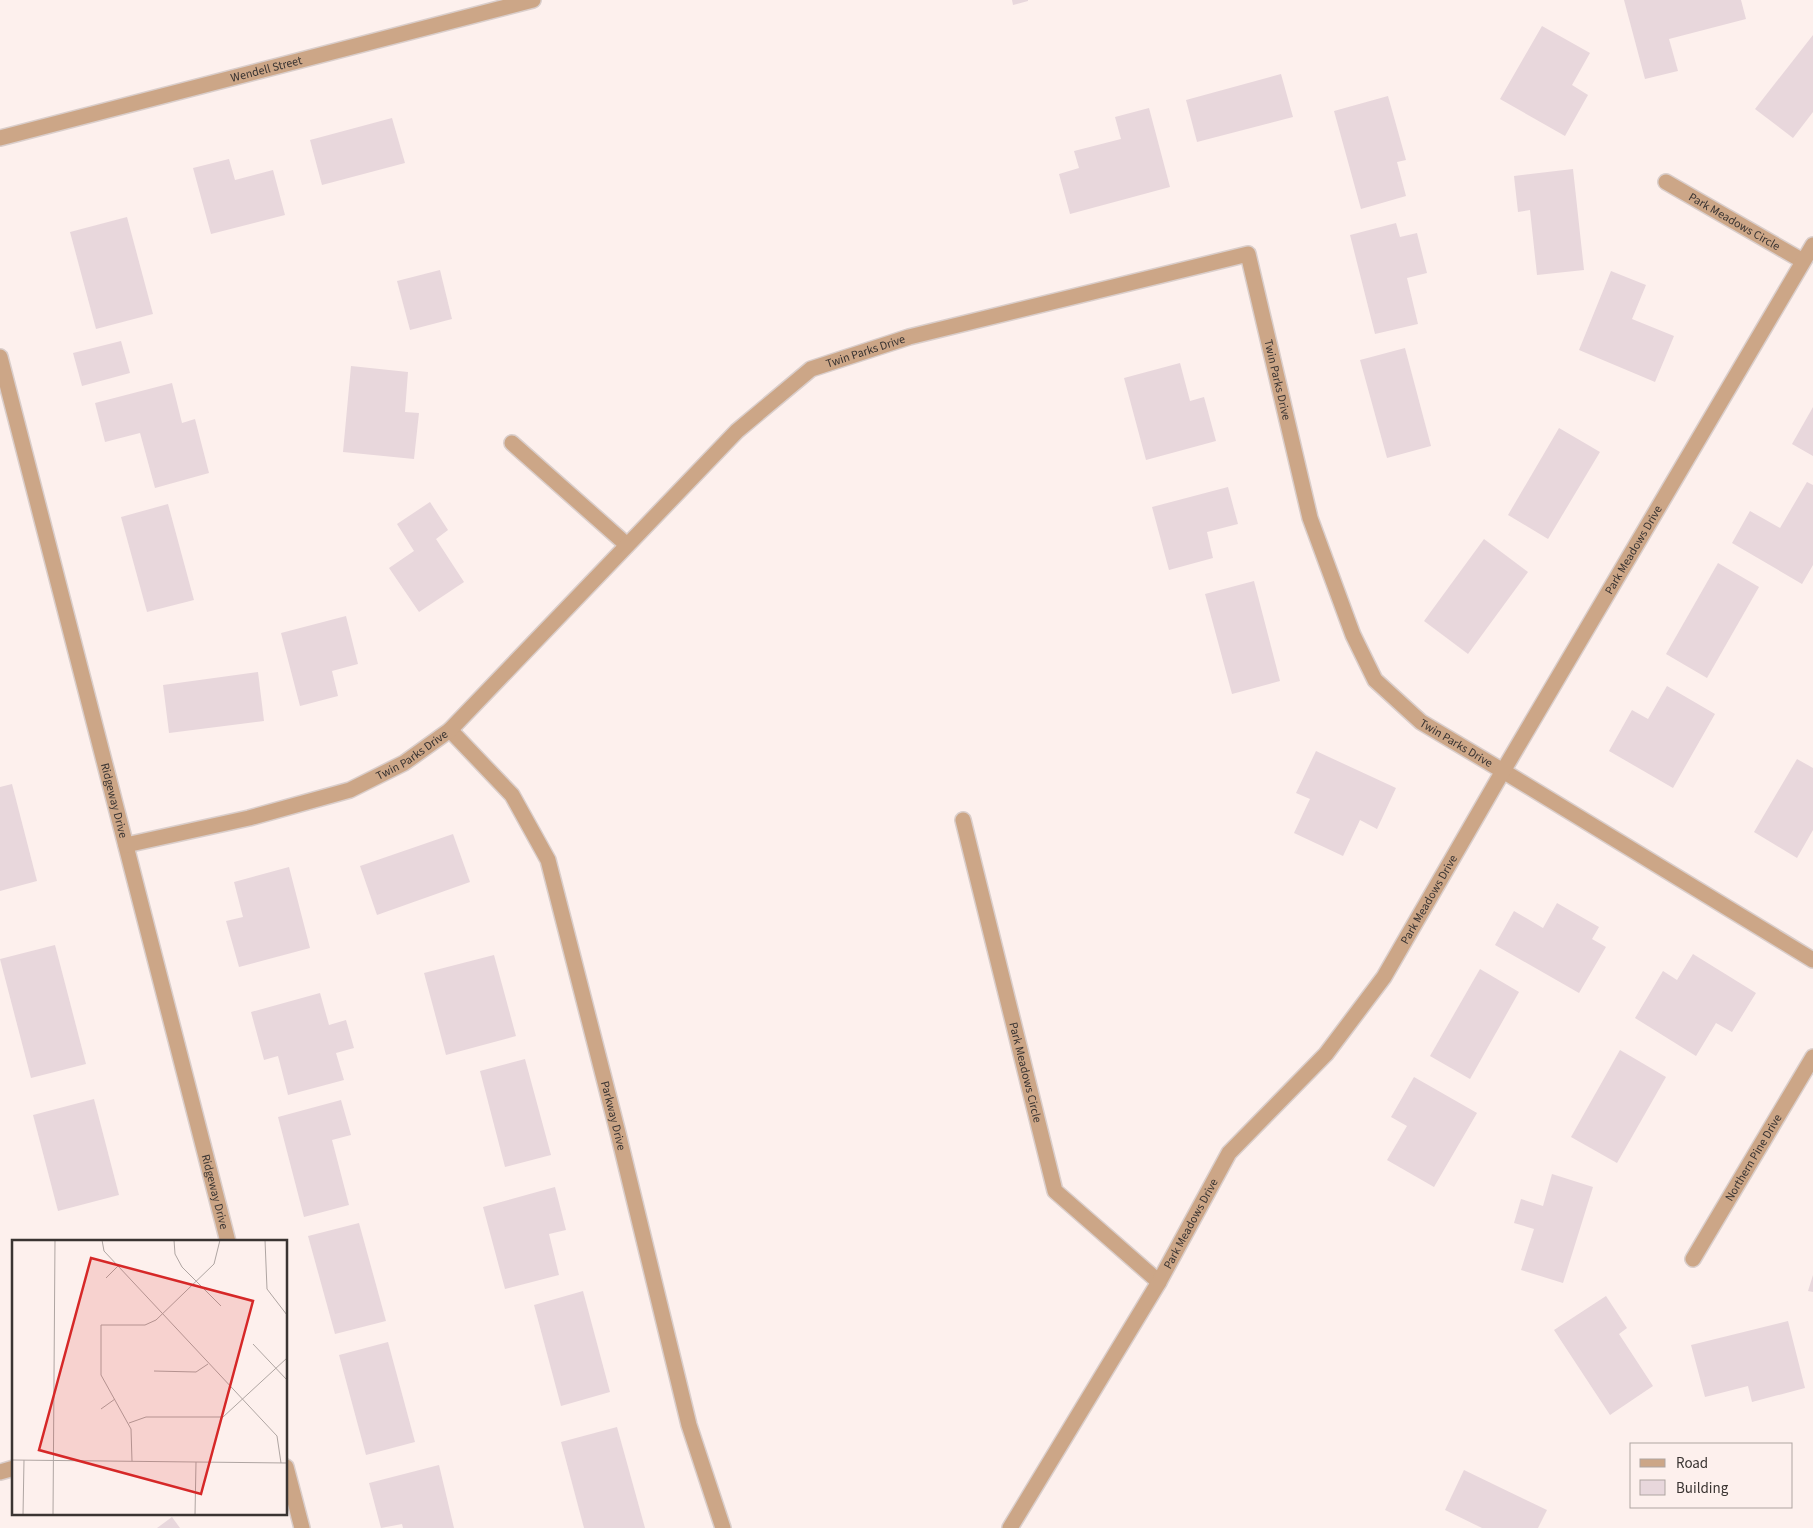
<svg xmlns="http://www.w3.org/2000/svg" width="1813" height="1528" font-family="'Source Sans 3',sans-serif">
  <style>
    .building { fill: #e8d7dc }
    .lines { fill: none; stroke-linecap: round; stroke-linejoin: round }
    .street-casing { stroke: #dacecb; stroke-width: 18 }
    .street { stroke: #cca687; stroke-width: 15 }
    .labels { text-anchor: middle; stroke-width: 4; stroke-linejoin: round; paint-order: stroke }
    .street-label { font-size: 12px; fill: #3a3432; stroke: #fdf0ed }
    .inset-road { fill: none; stroke: #afa5a2; stroke-width: 1 }
    .view { fill: #d62828; fill-opacity: 0.15; stroke: #d62828; stroke-width: 2.5 }
    .inset-edge { fill: none; stroke: #3a3432; stroke-width: 2.5 }
  </style>
  <rect width="100%" height="100%" fill="#fdf0ed"/>
  <!-- building -->
  <g class="building">
    <path d="M1012,0h16v1l-15,4z"/>
    <path d="M1624,0h117l5,19 -77,20 9,32 -33,8z"/>
    <path d="M1542,26l48,27 -18,32 16,10 -23,41 -65,-37z"/>
    <path d="M1813,35v77l-20,26 -38,-29z"/>
    <path d="M1281,74l12,43 -96,25 -11,-42z"/>
    <path d="M1388,96l18,64 -9,2 9,34 -45,13 -27,-98z"/>
    <path d="M1149,108l21,79 -100,27 -11,-40 20,-6 -5,-17 47,-12 -6,-22z"/>
    <path d="M392,118l13,45 -83,22 -12,-45z"/>
    <path d="M229,159l6,21 38,-10 12,45 -74,19 -18,-66z"/>
    <path d="M1573,169l11,101 -47,5 -7,-65 -12,2 -4,-36z"/>
    <path d="M127,217l26,97 -57,15 -26,-97z"/>
    <path d="M1396,223l4,14 17,-4 10,40 -20,5 11,46 -43,10 -25,-99z"/>
    <path d="M440,270l12,49 -42,11 -13,-49z"/>
    <path d="M1611,271l35,14 -14,34 42,17 -19,46 -76,-32z"/>
    <path d="M121,341l9,32 -48,13 -9,-33z"/>
    <path d="M1405,348l26,98 -44,12 -27,-98z"/>
    <path d="M1180,363l10,38 14,-4 12,44 -70,19 -22,-82z"/>
    <path d="M351,366l57,6 -3,40 14,1 -5,46 -71,-7z"/>
    <path d="M172,383l10,40 13,-4 14,54 -54,15 -15,-55 -35,9 -10,-39z"/>
    <path d="M1813,407v49l-21,-12z"/>
    <path d="M1559,428l41,24 -52,87 -40,-24z"/>
    <path d="M1807,482l6,3v80l-11,19 -70,-41 18,-32 30,17z"/>
    <path d="M1228,487l10,37 -31,8 6,26 -44,12 -17,-63z"/>
    <path d="M430,502l18,28 -12,9 28,43 -45,30 -30,-44 25,-17 -17,-27z"/>
    <path d="M168,504l26,96 -47,12 -26,-95z"/>
    <path d="M1484,539l44,33 -60,82 -44,-33z"/>
    <path d="M1718,563l41,24 -52,91 -41,-24z"/>
    <path d="M1254,581l26,100 -48,13 -27,-100z"/>
    <path d="M346,616l12,48 -26,7 6,25 -38,10 -19,-73z"/>
    <path d="M258,672l6,49 -95,12 -6,-48z"/>
    <path d="M1667,686l48,28 -42,74 -64,-37 23,-41 16,9z"/>
    <path d="M1316,751l80,37 -19,41 -17,-9 -17,36 -49,-23 16,-34 -14,-6z"/>
    <path d="M1797,759l16,9v62l-16,28 -43,-26z"/>
    <path d="M12,784l25,97 -37,10v-104z"/>
    <path d="M453,834l17,48 -93,33 -17,-49z"/>
    <path d="M289,867l21,81 -71,19 -13,-46 17,-4 -9,-35z"/>
    <path d="M1557,903l42,24 -7,12 14,8 -27,46 -84,-48 19,-34 29,17z"/>
    <path d="M55,945l31,119 -55,14 -31,-119z"/>
    <path d="M1693,954l63,39 -24,39 -16,-9 -20,33 -61,-38 28,-47 14,9z"/>
    <path d="M494,955l22,81 -70,19 -22,-82z"/>
    <path d="M1480,969l39,23 -49,87 -40,-23z"/>
    <path d="M320,993l9,32 17,-5 8,28 -18,5 8,27 -56,15 -10,-39 -14,4 -13,-48z"/>
    <path d="M1620,1050l46,27 -49,86 -46,-26z"/>
    <path d="M525,1059l26,96 -46,12 -25,-96z"/>
    <path d="M1414,1077l63,36 -43,74 -47,-27 20,-34 -16,-9z"/>
    <path d="M94,1099l25,96 -61,16 -25,-96z"/>
    <path d="M341,1100l10,35 -19,5 17,65 -45,12 -26,-100z"/>
    <path d="M1552,1174l41,13 -30,96 -42,-13 13,-41 -20,-6 7,-24 22,7z"/>
    <path d="M555,1187l11,43 -17,4 10,41 -54,14 -22,-82z"/>
    <path d="M359,1223l27,98 -51,13 -27,-98z"/>
    <path d="M1813,1275v17l-5,-1z"/>
    <path d="M583,1291l27,101 -49,14 -27,-101z"/>
    <path d="M1606,1296l21,32 -8,6 34,52 -43,29 -56,-85z"/>
    <path d="M1788,1321l17,67 -53,14 -4,-16 -43,11 -14,-52z"/>
    <path d="M388,1342l27,100 -49,13 -27,-100z"/>
    <path d="M617,1427l28,101h-61l-23,-86z"/>
    <path d="M439,1465l15,63h-51l-1,-4 -21,4 -12,-45z"/>
    <path d="M1464,1470l83,40 -9,18h-56l-37,-18z"/>
    <path d="M172,1517l8,11h-23z"/>
  </g>
  <g class="lines">
    <defs>
      <g id="street">
        <path id="s1" d="M0,138l533,-138"/>
        <path id="s2" d="M1666,182l137,79"/>
        <path id="s3" d="M0,357l228,885"/>
        <path d="M512,443l115,102"/>
        <path id="s4" d="M450,730l62,65 36,65 70,273 71,292 34,103"/>
        <path id="s5" d="M963,820l92,371 104,91"/>
        <path id="s6" d="M126,845l123,-27 101,-28 54,-27 46,-33 287,-299 74,-62 98,-32 339,-83 62,264 43,117 22,45 46,42 82,49 310,189"/>
        <path id="s7" d="M1693,1259l120,-202"/>
        <path d="M286,1467l16,61"/>
        <path d="M0,1472l14,-4"/>
        <path id="s8" d="M1010,1528l149,-246 70,-129 97,-99 58,-77 119,-206 310,-526"/>
      </g>
    </defs>
    <!-- street casing -->
    <use href="#street" class="street-casing"/>
    <!-- street -->
    <use href="#street" class="street"/>
  </g>
  <g class="labels">
    <!-- street labels -->
    <g class="street-label">
      <text dy="4" stroke="none"><textPath href="#s1" startOffset="275">Wendell Street</textPath></text>
      <text dy="4" stroke="none"><textPath href="#s2" startOffset="79">Park Meadows Circle</textPath></text>
      <text dy="4" stroke="none"><textPath href="#s6" startOffset="916">Twin Parks Drive</textPath></text>
      <text dy="4" stroke="none"><textPath href="#s6" startOffset="1440">Twin Parks Drive</textPath></text>
      <text dy="4" stroke="none"><textPath href="#s8" startOffset="1164">Park Meadows Drive</textPath></text>
      <text dy="4" stroke="none"><textPath href="#s6" startOffset="1860">Twin Parks Drive</textPath></text>
      <text dy="4" stroke="none"><textPath href="#s6" startOffset="302">Twin Parks Drive</textPath></text>
      <text dy="4" stroke="none"><textPath href="#s3" startOffset="458">Ridgeway Drive</textPath></text>
      <text dy="4" stroke="none"><textPath href="#s8" startOffset="759">Park Meadows Drive</textPath></text>
      <text dy="4" stroke="none"><textPath href="#s5" startOffset="260">Park Meadows Circle</textPath></text>
      <text dy="4" stroke="none"><textPath href="#s4" startOffset="428">Parkway Drive</textPath></text>
      <text dy="4" stroke="none"><textPath href="#s7" startOffset="118">Northern Pine Drive</textPath></text>
      <text dy="4" stroke="none"><textPath href="#s3" startOffset="862">Ridgeway Drive</textPath></text>
      <text dy="4" stroke="none"><textPath href="#s8" startOffset="354">Park Meadows Drive</textPath></text>
    </g>
  </g>
  <!-- overview -->
  <g transform="translate(12 1240)">
    <rect width="275" height="275" fill="#fdf0ed"/>
    <path class="inset-road" d="M90,0l2,11 173,185 4,27M162,0l1,14 7,13 39,39M253,0l2,49 20,26M94,38l12,-12M241,104l34,36M142,131l42,1 12,-8M89,169l14,-10M117,183l17,-6h77l64,-59M0,220l275,3M120,221l-1,-32 -30,-54v-50h44l11,-5 58,-56 6,-24M11,275l1,-55M41,275l2,-275M183,275l1,-53"/>
    <path class="view" d="M79,18l162,43 -52,193 -162,-44z"/>
    <rect width="275" height="275" class="inset-edge"/>
  </g>
  <!-- legend -->
  <rect x="1630" y="1443" width="162" height="65" fill="#fdf0ed" stroke="#afa5a2"/>
  <rect x="1640" y="1459" width="25" height="8" fill="#cca687" stroke="#afa5a2"/>
  <text x="1676" y="1468" font-size="15" fill="#3a3432">Road</text>
  <rect x="1640" y="1480" width="25" height="15" fill="#e8d7dc" stroke="#afa5a2"/>
  <text x="1676" y="1493" font-size="15" fill="#3a3432">Building</text>
</svg>
